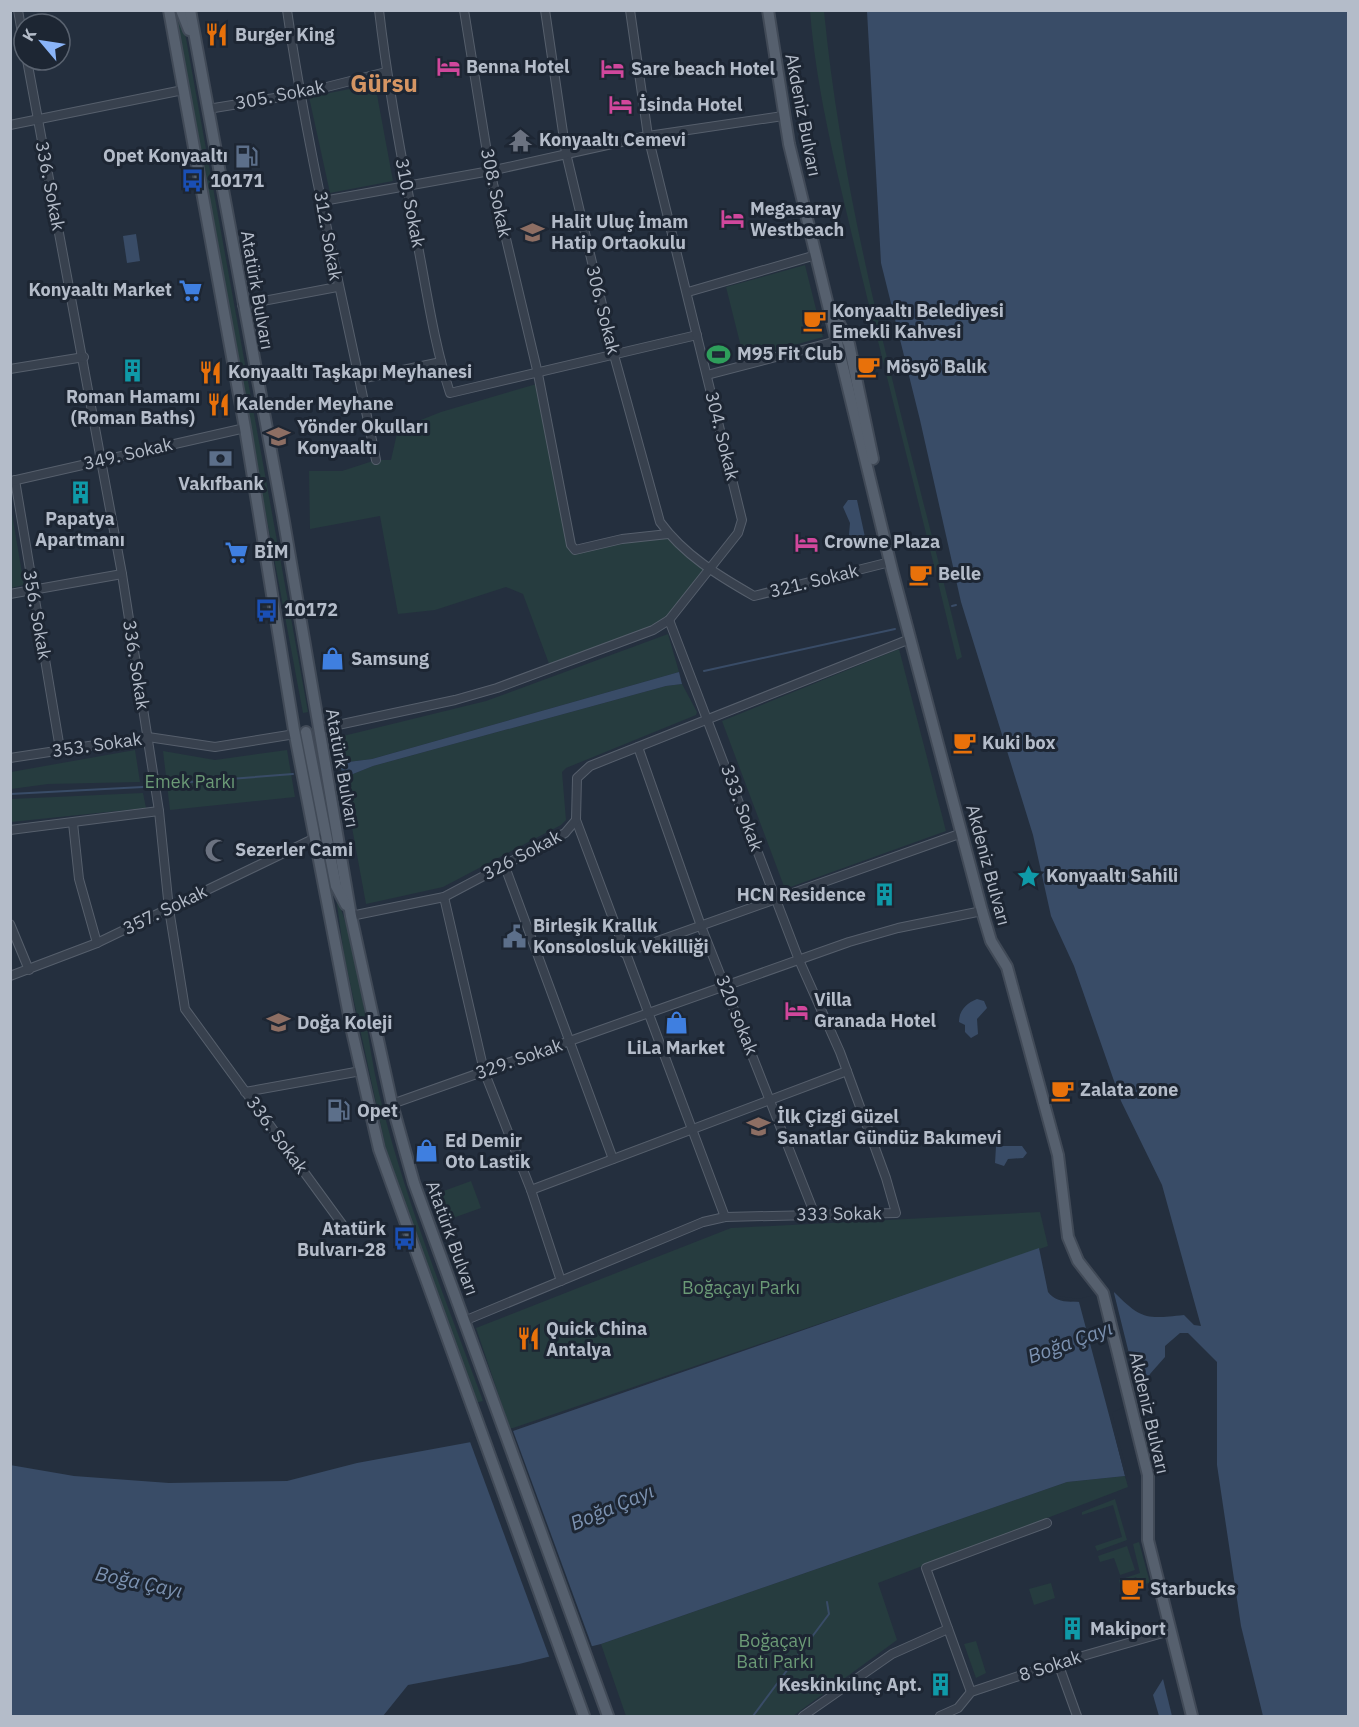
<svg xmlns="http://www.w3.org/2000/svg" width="1359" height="1727" font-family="'IBM Plex Sans',sans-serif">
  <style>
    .green { fill: #263c3f }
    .water { fill: #394c67 }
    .pier { fill: #242f3e }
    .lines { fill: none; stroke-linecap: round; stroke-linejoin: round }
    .stream { stroke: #394c67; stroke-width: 2 }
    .minor-casing { stroke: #565f6c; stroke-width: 10 }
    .major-casing { stroke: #414a57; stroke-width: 14 }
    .minor { stroke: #38414e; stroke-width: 8 }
    .major { stroke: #56606e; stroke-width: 10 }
    .labels { text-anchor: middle; stroke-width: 6; stroke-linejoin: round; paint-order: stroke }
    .poi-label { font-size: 18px; font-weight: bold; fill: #b4bcc9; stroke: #1d2633; text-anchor: start }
    .street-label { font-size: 18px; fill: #b4bcc9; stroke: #1d2633 }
    .park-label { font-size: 18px; fill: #6b9a76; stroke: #1d2633 }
    .water-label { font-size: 20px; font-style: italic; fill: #7c92b1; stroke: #1d2633 }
    .district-label { font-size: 24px; font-weight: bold; fill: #d59563; stroke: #1d2633 }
  </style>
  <rect width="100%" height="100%" fill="#242f3e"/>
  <!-- green -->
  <g class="green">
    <path d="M172,11l13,22 123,679 -5,1z"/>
    <path d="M810,11h14c21,218 87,433 138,646l-5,3c-31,-129 -64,-258 -96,-387 -20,-86 -44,-174 -51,-262z"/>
    <path d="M375,84l18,97 -63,12 -21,-96z"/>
    <path d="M805,265l18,72 -79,22 -18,-72z"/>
    <path d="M540,383l35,167 93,-16 41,36 -40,50 -118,49 -28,-75 -17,-7 -71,23 -37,4 -18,-98 -70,13 -1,-58h33l34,-11h15l7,-31 43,-17z"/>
    <path d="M11,508l13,77 -13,3h-1z"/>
    <path d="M668,634l11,38 -307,87 -32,4 -5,-25 151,-37z"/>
    <path d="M899,649l47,182 -161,58 -63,-168z"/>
    <path d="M682,684l15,28 -1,3 -130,53 -4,4 4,48 -5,5 -118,62 -77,17 -23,-126 30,-12 293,-80z"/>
    <path d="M135,750l5,32 -92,2 -37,5v-17z"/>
    <path d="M287,750l8,47 -125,13 -7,-59 52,9z"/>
    <path d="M143,793l3,15 -135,14v-23z"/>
    <path d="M336,897c26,59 28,133 43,196 25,105 67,207 104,308l-8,2 -89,-254 -42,-194z"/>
    <path d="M471,1181l10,27 -42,15 -9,-27z"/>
    <path d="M1040,1212l8,34 -538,183 -34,-101 255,-100z"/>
    <path d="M1125,1476l3,11 -250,96 19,57 -104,76h-167l-25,-72 466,-162z"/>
    <path d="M1115,1499l12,41 -30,11 -2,-5 27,-9 -9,-32 -31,10v-3z"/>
    <path d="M1139,1542l11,41 -11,2 -3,-8 -16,7 -1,-4 21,-7 -7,-29z"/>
    <path d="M1127,1546l8,24 -15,5 -6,-17 -14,4 -2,-6z"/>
    <path d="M1051,1583l4,15 -21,7 -5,-16z"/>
    <path d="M976,1641l10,32 -10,5 -12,-34z"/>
  </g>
  <!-- water -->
  <g class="water">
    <path d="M867,11h481v1705h-85l-22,-90 -24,-161v-103l-29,-29h-8l-15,13v11l-15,17 -9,20 -32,18 16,64 -58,6 -466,162 -82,20 -111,21 -25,31h-372l-1,-251 64,11 95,7 118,-2 70,-18 136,-25 546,-190 9,44c14,19 48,5 66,0 28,28 32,27 70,23l10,10 7,1 -39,-141 -41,-84 -47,-135 -23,-50 -18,-81 -72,-233 -41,-182 -39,-157z"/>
    <path d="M136,234l4,27 -13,2 -4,-27z"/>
    <path d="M848,500h9l8,37 -7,3 -9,-5 1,-12 -7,-16z"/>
    <path d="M679,672l3,12 -16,2 -293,80 -30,12 -3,-15 32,-4z"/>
    <path d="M977,999l7,2 3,7 -10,11 1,15 -7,4 -6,-6v-7l-6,-3c0,-12 8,-19 18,-23z"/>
    <path d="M996,1146h26l5,7 -4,5 -15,1 -4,7 -9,-3z"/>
    <path d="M1163,1679l9,37h-13l-6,-21z"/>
  </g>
  <!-- pier -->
  <g class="pier">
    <path d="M1113,1290h2l-1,3 26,105 -28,15 16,63 -2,3 -47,-177 -21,-4v-2l21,3z"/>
    <path d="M512,1428l81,221 -43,10 -81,-220z"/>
  </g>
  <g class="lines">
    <!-- stream -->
    <g class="stream">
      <path d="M952,606l4,-1"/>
      <path d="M704,671l191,-42"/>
      <path d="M165,784l128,-10"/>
      <path d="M10,794l133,-7"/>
      <path d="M753,1716l76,-102 -2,-12"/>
    </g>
    <defs>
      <g id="minor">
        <path d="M18,10l6,35"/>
        <path d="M287,10c22,152 59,300 89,450"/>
        <path d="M379,10c9,78 24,154 38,231 10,51 17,103 33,152l247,-58"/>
        <path d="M464,10l26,161 48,203 33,171 4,5 47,-11 46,-5"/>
        <path d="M545,10l21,143 48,202 46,167c24,33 59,54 94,74l136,-34"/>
        <path d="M27,60l95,514 37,237 10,98 16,100 157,215"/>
        <path d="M208,109l91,-15 87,-22"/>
        <path d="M10,125l173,-35"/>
        <path d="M323,201l167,-30 158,-35 135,-20"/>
        <path d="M688,292l128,-37"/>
        <path d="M242,305l95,-18"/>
        <path d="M10,369l74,-12"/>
        <path d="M707,375l130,-34"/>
        <path d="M360,379l81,-17"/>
        <path d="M15,480l45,269"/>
        <path d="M12,481l233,-53"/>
        <path d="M10,594l112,-20"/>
        <path d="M319,729l136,-29 42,-12 156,-58 16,-10 69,-87 4,-13 -94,-384 -18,-126"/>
        <path d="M638,747l63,179 114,289"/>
        <path d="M10,758l138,-21 67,10 80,-13"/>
        <path d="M576,820l149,397"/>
        <path d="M73,823l6,56 18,64"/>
        <path d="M10,830l149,-19"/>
        <path d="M504,864l109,295"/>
        <path d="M444,897l40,174 47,119 30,91"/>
        <path d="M351,916l93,-19 121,-64 11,-13 1,-42 13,-12 320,-127"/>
        <path d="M10,924l19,46"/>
        <path d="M624,953l338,-120"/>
        <path d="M10,976l87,-33 220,-106"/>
        <path d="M245,1092l116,-21"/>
        <path d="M392,1104l457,-162 49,-14 84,-17"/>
        <path d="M531,1190l316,-119"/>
        <path d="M464,1321l239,-99 22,-5 171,-4 -10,-35 -46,-126 -41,-92 -130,-340"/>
        <path d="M1058,1663l19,53"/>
        <path d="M971,1692l-45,-124 121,-45"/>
        <path d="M803,1716l89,-62 56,-25"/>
        <path d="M940,1716l18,-8 13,-16 87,-29 112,-32"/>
      </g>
      <g id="major">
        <path d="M169,10l76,418 49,302 58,301 27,118 205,567"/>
        <path d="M181,10l8,20"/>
        <path d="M190,10l93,506 68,400 41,188 22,79 194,533"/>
        <path d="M768,10l21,134 103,426 90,341 9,30 16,26 51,188 10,82 10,24 25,32 45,182v65l44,176"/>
        <path d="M835,315l14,29 24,115"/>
        <path d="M306,732l30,154 10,19"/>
      </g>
    </defs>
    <!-- minor casing -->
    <use href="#minor" class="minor-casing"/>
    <!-- major casing -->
    <use href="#major" class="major-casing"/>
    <!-- minor -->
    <use href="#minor" class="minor"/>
    <!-- major -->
    <use href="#major" class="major"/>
  </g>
  <!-- icons -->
  <defs>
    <symbol id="restaurant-bare" viewBox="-9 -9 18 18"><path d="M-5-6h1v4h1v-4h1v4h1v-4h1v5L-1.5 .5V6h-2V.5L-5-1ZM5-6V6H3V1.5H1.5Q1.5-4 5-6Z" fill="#e8710a" stroke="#1d2633" stroke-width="2.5" paint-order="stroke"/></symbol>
    <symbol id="hotel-bare" viewBox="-9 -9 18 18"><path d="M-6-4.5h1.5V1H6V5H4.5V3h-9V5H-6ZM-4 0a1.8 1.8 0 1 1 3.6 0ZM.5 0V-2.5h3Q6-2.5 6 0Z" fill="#d1479c" stroke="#1d2633" stroke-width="2.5" paint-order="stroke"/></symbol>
    <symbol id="temple-bare" viewBox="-9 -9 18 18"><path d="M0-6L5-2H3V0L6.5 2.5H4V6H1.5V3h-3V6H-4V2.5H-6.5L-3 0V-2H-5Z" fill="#6b7280" stroke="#1d2633" stroke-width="2.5" paint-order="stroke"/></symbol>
    <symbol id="fuel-bare" viewBox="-9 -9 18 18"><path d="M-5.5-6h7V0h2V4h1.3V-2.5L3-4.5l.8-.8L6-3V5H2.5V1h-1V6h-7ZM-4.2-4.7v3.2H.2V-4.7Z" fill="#5c6f8a" stroke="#1d2633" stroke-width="2.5" paint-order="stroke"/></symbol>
    <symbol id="bus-bare" viewBox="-9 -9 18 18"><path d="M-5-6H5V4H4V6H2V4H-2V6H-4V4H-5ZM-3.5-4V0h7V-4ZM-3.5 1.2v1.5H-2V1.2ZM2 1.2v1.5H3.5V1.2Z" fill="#1a4fb4" stroke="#1d2633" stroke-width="2.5" paint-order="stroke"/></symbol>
    <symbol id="school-bare" viewBox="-9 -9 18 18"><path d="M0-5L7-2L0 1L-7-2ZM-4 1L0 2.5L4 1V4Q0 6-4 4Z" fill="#8d6e63" stroke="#1d2633" stroke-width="2.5" paint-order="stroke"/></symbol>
    <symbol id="supermarket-bare" viewBox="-9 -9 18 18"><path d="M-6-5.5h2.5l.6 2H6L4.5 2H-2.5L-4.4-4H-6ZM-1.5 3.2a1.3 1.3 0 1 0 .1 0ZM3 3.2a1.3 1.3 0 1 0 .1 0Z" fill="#3f7fe0" stroke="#1d2633" stroke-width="2.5" paint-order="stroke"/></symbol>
    <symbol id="cafe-bare" viewBox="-9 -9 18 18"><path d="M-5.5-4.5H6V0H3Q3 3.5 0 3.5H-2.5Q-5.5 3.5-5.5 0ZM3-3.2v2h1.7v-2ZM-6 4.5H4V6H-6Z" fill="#e8710a" stroke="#1d2633" stroke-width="2.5" paint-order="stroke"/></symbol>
    <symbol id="stadium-bare" viewBox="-9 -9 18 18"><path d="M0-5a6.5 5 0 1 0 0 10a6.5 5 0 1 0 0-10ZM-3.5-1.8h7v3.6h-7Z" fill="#2e9e5b" stroke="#1d2633" stroke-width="2.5" paint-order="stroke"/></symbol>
    <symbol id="building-bare" viewBox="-9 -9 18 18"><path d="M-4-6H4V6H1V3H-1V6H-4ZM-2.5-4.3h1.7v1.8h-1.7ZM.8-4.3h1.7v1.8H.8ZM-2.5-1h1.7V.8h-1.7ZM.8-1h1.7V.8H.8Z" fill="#0f9aa8" stroke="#1d2633" stroke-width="2.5" paint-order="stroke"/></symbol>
    <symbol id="bank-bare" viewBox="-9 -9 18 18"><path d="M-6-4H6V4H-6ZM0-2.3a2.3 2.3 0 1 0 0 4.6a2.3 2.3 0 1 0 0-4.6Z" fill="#5c6f8a" stroke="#1d2633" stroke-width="2.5" paint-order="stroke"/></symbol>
    <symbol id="shop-bare" viewBox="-9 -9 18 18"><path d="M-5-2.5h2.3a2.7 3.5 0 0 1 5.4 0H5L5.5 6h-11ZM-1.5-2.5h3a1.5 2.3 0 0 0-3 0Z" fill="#3f7fe0" stroke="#1d2633" stroke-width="2.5" paint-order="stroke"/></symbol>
    <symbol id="mosque-bare" viewBox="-9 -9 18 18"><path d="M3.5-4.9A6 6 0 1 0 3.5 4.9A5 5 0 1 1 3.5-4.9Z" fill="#6b7280" stroke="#1d2633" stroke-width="2.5" paint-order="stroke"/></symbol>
    <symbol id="sight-bare" viewBox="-9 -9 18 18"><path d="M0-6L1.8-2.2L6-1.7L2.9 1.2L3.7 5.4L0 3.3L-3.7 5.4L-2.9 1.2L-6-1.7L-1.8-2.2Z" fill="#0f9aa8" stroke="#1d2633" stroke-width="2.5" paint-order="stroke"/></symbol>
    <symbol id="civic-bare" viewBox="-9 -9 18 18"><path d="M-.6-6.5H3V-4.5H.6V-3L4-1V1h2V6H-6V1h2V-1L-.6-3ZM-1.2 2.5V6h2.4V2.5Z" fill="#5c6f8a" stroke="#1d2633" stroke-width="2.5" paint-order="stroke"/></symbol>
  </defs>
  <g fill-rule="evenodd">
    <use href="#restaurant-bare" x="200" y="18" width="33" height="33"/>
    <use href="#hotel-bare" x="432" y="50" width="33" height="33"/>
    <use href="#hotel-bare" x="596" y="52" width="33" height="33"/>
    <use href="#hotel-bare" x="604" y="88" width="33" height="33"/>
    <use href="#temple-bare" x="504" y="124" width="33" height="33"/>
    <use href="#fuel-bare" x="230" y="140" width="33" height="33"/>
    <use href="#bus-bare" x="176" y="164" width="33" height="33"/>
    <use href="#hotel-bare" x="716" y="202" width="33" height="33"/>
    <use href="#school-bare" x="516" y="216" width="33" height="33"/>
    <use href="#supermarket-bare" x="174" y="274" width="33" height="33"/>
    <use href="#cafe-bare" x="798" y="304" width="33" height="33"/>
    <use href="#stadium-bare" x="702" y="338" width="33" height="33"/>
    <use href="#cafe-bare" x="852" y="350" width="33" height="33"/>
    <use href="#building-bare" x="116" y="354" width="33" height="33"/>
    <use href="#restaurant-bare" x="194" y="356" width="33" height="33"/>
    <use href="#restaurant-bare" x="202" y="388" width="33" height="33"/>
    <use href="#school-bare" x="262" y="420" width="33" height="33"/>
    <use href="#bank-bare" x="204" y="442" width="33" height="33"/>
    <use href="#building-bare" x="64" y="476" width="33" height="33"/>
    <use href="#hotel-bare" x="790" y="526" width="33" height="33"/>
    <use href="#supermarket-bare" x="220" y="536" width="33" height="33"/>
    <use href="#cafe-bare" x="904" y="558" width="33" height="33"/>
    <use href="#bus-bare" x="250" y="594" width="33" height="33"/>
    <use href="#shop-bare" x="316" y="642" width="33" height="33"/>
    <use href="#cafe-bare" x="948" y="726" width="33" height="33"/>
    <use href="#mosque-bare" x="200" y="834" width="33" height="33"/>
    <use href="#sight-bare" x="1012" y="860" width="33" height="33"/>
    <use href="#building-bare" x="868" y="878" width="33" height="33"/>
    <use href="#civic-bare" x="498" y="920" width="33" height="33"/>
    <use href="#hotel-bare" x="780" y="994" width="33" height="33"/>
    <use href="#shop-bare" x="660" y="1006" width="33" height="33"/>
    <use href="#school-bare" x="262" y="1006" width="33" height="33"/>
    <use href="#cafe-bare" x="1046" y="1074" width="33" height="33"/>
    <use href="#fuel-bare" x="322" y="1094" width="33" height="33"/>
    <use href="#school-bare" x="742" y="1110" width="33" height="33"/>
    <use href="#shop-bare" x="410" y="1134" width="33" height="33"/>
    <use href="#bus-bare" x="388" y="1222" width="33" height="33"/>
    <use href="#restaurant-bare" x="512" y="1322" width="33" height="33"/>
    <use href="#cafe-bare" x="1116" y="1572" width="33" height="33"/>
    <use href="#building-bare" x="1056" y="1612" width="33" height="33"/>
    <use href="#building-bare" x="924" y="1668" width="33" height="33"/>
  </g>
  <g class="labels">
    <!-- poi labels -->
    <g class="poi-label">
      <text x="235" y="41">Burger King</text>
      <text x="466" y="73">Benna Hotel</text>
      <text x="631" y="75">Sare beach Hotel</text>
      <text x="639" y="111">İsinda Hotel</text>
      <text x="539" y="146">Konyaaltı Cemevi</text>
      <text x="228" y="162" text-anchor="end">Opet Konyaaltı</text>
      <text x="210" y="187">10171</text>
      <text x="750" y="215">Megasaray<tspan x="750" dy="21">Westbeach</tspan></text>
      <text x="551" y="228">Halit Uluç İmam<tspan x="551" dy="21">Hatip Ortaokulu</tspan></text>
      <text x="172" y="296" text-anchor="end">Konyaaltı Market</text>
      <text x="832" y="317">Konyaaltı Belediyesi<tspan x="832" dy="21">Emekli Kahvesi</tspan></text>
      <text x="737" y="360">M95 Fit Club</text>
      <text x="886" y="373">Mösyö Balık</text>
      <text x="228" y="378">Konyaaltı Taşkapı Meyhanesi</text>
      <text x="133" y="403" text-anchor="middle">Roman Hamamı<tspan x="133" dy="21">(Roman Baths)</tspan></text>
      <text x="236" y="410">Kalender Meyhane</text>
      <text x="297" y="433">Yönder Okulları<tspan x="297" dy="21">Konyaaltı</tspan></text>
      <text x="221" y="490" text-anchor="middle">Vakıfbank</text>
      <text x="80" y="525" text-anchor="middle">Papatya<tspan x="80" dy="21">Apartmanı</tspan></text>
      <text x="824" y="548">Crowne Plaza</text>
      <text x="254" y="558">BİM</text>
      <text x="938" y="580">Belle</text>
      <text x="284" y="616">10172</text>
      <text x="351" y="665">Samsung</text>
      <text x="982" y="749">Kuki box</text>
      <text x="235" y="856">Sezerler Cami</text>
      <text x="1046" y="882">Konyaaltı Sahili</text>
      <text x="866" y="901" text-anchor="end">HCN Residence</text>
      <text x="533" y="932">Birleşik Krallık<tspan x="533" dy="21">Konsolosluk Vekilliği</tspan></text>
      <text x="814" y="1006">Villa<tspan x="814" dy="21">Granada Hotel</tspan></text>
      <text x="297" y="1029">Doğa Koleji</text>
      <text x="676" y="1054" text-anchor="middle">LiLa Market</text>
      <text x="1080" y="1096">Zalata zone</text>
      <text x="357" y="1117">Opet</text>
      <text x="777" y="1123">İlk Çizgi Güzel<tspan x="777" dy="21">Sanatlar Gündüz Bakımevi</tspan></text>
      <text x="445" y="1147">Ed Demir<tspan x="445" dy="21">Oto Lastik</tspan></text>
      <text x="386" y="1235" text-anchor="end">Atatürk<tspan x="386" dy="21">Bulvarı-28</tspan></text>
      <text x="546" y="1335">Quick China<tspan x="546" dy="21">Antalya</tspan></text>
      <text x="1150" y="1595">Starbucks</text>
      <text x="1090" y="1635">Makiport</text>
      <text x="922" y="1691" text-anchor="end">Keskinkılınç Apt.</text>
    </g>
    <!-- street labels -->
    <g class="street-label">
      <text transform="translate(280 95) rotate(-11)" y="6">305. Sokak</text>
      <text transform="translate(803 115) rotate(79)" y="6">Akdeniz Bulvarı</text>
      <text transform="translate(50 186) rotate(79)" y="6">336. Sokak</text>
      <text transform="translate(496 193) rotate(78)" y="6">308. Sokak</text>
      <text transform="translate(410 203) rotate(79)" y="6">310. Sokak</text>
      <text transform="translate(328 236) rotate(80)" y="6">312. Sokak</text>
      <text transform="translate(257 290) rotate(80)" y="6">Atatürk Bulvarı</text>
      <text transform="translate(603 310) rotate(76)" y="6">306. Sokak</text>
      <text transform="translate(722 436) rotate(76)" y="6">304. Sokak</text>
      <text transform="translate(128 454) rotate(-13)" y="6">349. Sokak</text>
      <text transform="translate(814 581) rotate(-14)" y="6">321. Sokak</text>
      <text transform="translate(37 615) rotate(80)" y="6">356. Sokak</text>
      <text transform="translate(136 665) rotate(81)" y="6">336. Sokak</text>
      <text transform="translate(97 745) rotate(-8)" y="6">353. Sokak</text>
      <text transform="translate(342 768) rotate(80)" y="6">Atatürk Bulvarı</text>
      <text transform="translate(742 808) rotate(70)" y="6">333. Sokak</text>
      <text transform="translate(522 855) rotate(-28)" y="6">326 Sokak</text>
      <text transform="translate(988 865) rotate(75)" y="6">Akdeniz Bulvarı</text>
      <text transform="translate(165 910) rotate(-26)" y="6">357. Sokak</text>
      <text transform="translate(737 1015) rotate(68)" y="6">320 sokak</text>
      <text transform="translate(519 1059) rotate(-19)" y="6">329. Sokak</text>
      <text transform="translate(277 1135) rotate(54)" y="6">336. Sokak</text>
      <text transform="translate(839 1214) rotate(-1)" y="6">333 Sokak</text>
      <text transform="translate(452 1238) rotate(70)" y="6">Atatürk Bulvarı</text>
      <text transform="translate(1149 1413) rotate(77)" y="6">Akdeniz Bulvarı</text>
      <text transform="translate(1050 1666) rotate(-18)" y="6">8 Sokak</text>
    </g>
    <!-- park labels -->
    <g class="park-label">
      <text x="190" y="788">Emek Parkı</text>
      <text x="741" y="1294">Boğaçayı Parkı</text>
      <text x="775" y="1647">Boğaçayı<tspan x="775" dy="21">Batı Parkı</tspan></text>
    </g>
    <!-- water labels -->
    <g class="water-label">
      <text transform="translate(1070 1342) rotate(-20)" y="7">Boğa Çayı</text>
      <text transform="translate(612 1507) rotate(-23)" y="7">Boğa Çayı</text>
      <text transform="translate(139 1582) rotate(12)" y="7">Boğa Çayı</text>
    </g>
    <!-- district labels -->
    <g class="district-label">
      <text x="384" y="92">Gürsu</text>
    </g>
  </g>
  <!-- border -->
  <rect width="1359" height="1727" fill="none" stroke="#b4bcc9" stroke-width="24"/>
  <!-- north arrow -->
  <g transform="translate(42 42) rotate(299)"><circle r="28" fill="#1d2633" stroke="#59626f" stroke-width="1.5"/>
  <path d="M0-4.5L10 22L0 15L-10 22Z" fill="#8ab4f8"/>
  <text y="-9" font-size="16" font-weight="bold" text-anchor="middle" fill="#b4bcc9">K</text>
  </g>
</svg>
